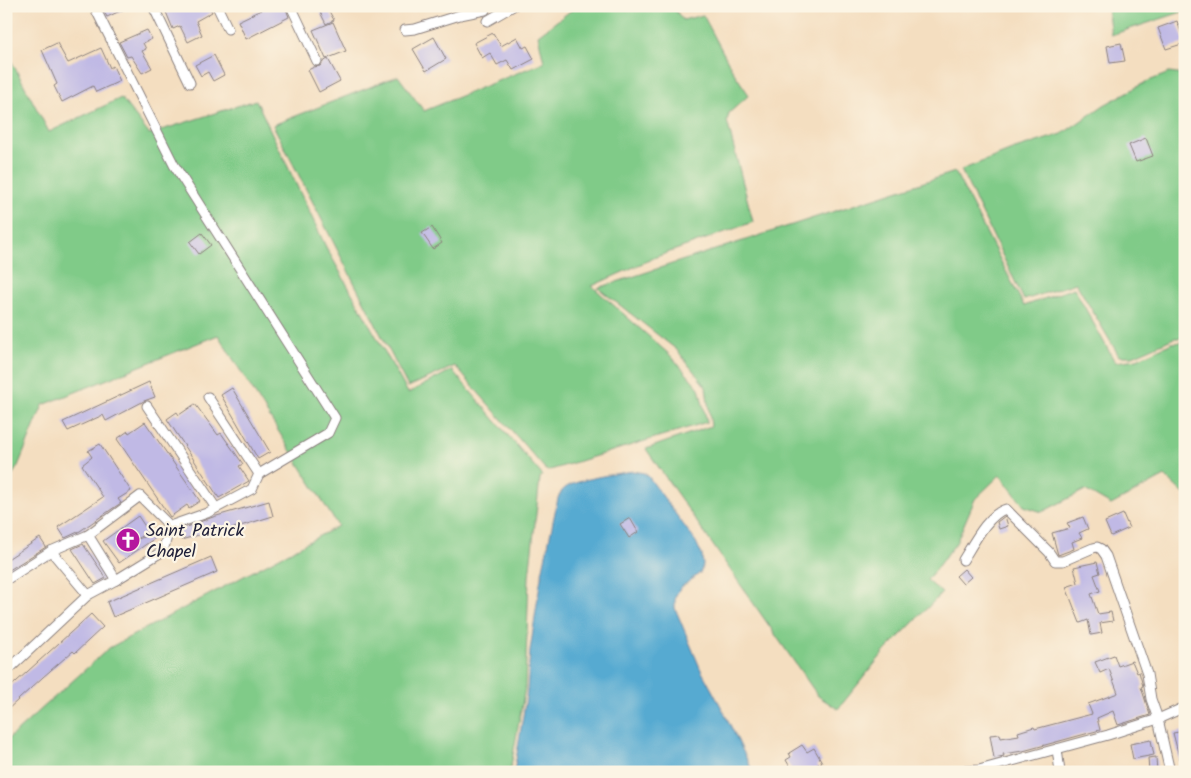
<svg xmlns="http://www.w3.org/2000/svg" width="1191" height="778" font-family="Kalam,sans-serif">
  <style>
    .green { fill: #80cb88; stroke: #517662 }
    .water { fill: #56aad1; stroke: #3c6686 }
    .building { fill: #c0b9e5 }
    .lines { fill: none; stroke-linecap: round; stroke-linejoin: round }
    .minor-casing { stroke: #8b807e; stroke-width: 11 }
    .minor { stroke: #fff; stroke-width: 9 }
    .labels { text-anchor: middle; stroke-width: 4.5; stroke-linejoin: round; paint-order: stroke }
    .poi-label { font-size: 18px; fill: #22223b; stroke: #fcf5e5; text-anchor: start }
  </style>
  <rect width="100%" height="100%" fill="#fcf5e5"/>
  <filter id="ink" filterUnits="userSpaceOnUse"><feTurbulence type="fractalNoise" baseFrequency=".02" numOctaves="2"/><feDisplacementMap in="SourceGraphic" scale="10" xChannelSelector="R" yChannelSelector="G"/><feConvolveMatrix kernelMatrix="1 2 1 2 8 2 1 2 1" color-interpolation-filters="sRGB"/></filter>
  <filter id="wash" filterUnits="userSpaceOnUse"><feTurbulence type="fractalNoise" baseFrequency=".0096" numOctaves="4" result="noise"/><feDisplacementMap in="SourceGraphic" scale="20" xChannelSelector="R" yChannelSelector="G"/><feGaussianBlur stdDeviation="1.12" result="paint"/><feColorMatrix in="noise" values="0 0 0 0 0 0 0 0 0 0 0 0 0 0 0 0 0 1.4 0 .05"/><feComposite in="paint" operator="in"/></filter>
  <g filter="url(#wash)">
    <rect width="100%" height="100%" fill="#f4dec0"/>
    <!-- green -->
    <g class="green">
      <path d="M577,6h95l11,14 20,-5 31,58 15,22 -20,18 -2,8 26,101 -97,35 -64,29 79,70 28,32 8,34 -160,49 -92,-105 -47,21 -135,-262 125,-49 26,35 120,-49 -6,-27z"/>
      <path d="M1107,6h78v5l-74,24z"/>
      <path d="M6,51l43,81 72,-34 28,36 107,-34 70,147 82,146 44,-23 90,105 -2,3 -11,99 -4,111 -15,84h-504v-31l103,-93 229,-122 -120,-191 -175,70 -25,61 -12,19z"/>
      <path d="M1169,73l16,2v263h-11l-41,18h-14l-43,-73 -52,17 -63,-130 51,-20 50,-16 42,-29 42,-23z"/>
      <path d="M955,172l69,134 50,-18 41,74 22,-3 35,-16 13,-1v153l-20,-19 -54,29 -26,-15 -43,22 -18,-6 -24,-31 -25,24 -19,44 -29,37 15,13 -57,58 -47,58 -20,-13 -172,-247 65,-23 -5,-39 -29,-37 -79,-62z"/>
    </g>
    <!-- water -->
    <path class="water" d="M632,471l12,2 4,3 48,66 6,13 1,10 -3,8 -20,15 -5,9v11l26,62 23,42 29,60h-239l13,-81 3,-40 10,-68 18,-85c2,-3 3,-7 6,-9 11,-10 52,-15 68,-18z"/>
    <g id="blocks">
      <!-- building -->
      <g class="building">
        <path d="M101,6h30l-24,11z"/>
        <path d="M171,6h38l3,6 -16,9 6,14 -14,7 -8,-16 -7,3 -7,-17 7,-3z"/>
        <path d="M259,6h26l4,11 -43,22 -8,-18 23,-11z"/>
        <path d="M317,6h9l8,14 -8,4z"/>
        <path d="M1177,21l8,22 -19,6 -8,-21z"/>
        <path d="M333,22l13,29 -20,8 -13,-29z"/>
        <path d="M147,30l5,9 -9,4 3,6 -4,2 10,17 -10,5 -11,-17 -4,1 -8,-15z"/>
        <path d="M493,33l8,13 16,-9 6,11 4,-2 7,13 -21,11 -6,-10 -10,5 -7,-12 -8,5 -8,-15z"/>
        <path d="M434,37l12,22 -20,12 -13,-22z"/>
        <path d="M57,43l11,20 33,-15 9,20 3,-2 7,15 -24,11 -3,-6 -31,16 -8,-16 3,-2 -15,-34z"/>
        <path d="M1121,43l4,18 -15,2 -3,-17z"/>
        <path d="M214,55l10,20 -11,6 -5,-9 -7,4 -6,-11z"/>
        <path d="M328,59l12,22 -21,11 -11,-22 6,-3 6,-1 3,-4z"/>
        <path d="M1146,138l7,18 -17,6 -7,-17z"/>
        <path d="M432,227l10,16 -9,6 -11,-16z"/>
        <path d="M202,233l9,12 -12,9 -9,-12z"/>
        <path d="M149,382l6,15 -11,4 -38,20 -3,-6 -35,16 -5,-9z"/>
        <path d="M232,388l38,64 -12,7 -37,-64z"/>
        <path d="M195,404l23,31 3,-2 22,31 -4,2 10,15 -30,17 -52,-79 10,-7 2,3z"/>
        <path d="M145,422l55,79 -11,7 -2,-3 -17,12 -53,-78 11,-8 1,2z"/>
        <path d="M100,444l31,47 -13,8 3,4 -9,6 -32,22 -15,7 -7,-11 45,-30 -21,-32 10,-8 -4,-6z"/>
        <path d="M269,501l4,15 -52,16 -18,4 -1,-2 -21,6 -3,-10 35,-13z"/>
        <path d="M1123,514l6,14 -18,8 -6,-14z"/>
        <path d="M138,516l10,15 -11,8 25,-7 -1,2 -42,29 -16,-22z"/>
        <path d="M1005,516l3,10 -9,3 -2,-7z"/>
        <path d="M1083,517l5,12 -9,4 3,5 -10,4 2,7 -16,6 -6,-22 18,-5 -3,-5z"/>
        <path d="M630,518l8,14 -9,6 -9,-14z"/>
        <path d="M40,538l6,9 -40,25v-12z"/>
        <path d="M83,544l23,34 -11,6 -23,-35z"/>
        <path d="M211,557l6,15 -104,45 -6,-15z"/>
        <path d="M1097,562l3,11 -6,2 6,16 -9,3 7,20 13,-2 2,9 -13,2 2,10 -11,2 -3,-15 -8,3 -14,-36 12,-4 -4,-16z"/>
        <path d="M964,569l7,8 -8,7 -7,-8z"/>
        <path d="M91,614l12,13 -28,26 -2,-2 -30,26 -37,34v-20z"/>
        <path d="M1114,655l4,11 14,-5 5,12 2,-1 4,14 -2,1 9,28 -32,10 -5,-14 -16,7 3,12 -77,21 -20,3 1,2 -10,2 -4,-23 10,-1 1,4 18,-3 -1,-3 16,-5 1,2 57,-15 -4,-10 30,-11 -9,-24 -9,4 -5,-11z"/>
        <path d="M1185,731v37h-3l-9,-35z"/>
        <path d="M1151,740l3,15 -21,4 -3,-15z"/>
        <path d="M802,745l5,7 7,-4 8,14 -5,3 4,7h-28l-7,-12 5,-3 -2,-4z"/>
        <path d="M1156,757l1,15h-8l-1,-14z"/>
      </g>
    </g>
  </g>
  <g filter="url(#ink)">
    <use href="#blocks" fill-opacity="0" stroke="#8b807e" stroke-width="1"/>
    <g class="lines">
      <defs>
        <g id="minor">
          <path d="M94,6l80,159 161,253 -7,15 -69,41 -7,15 -45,24 -37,13"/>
          <path d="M153,6l37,77"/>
          <path d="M217,6l11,23"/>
          <path d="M291,6l26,55"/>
          <path d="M487,21l26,-15"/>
          <path d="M405,30l10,-1 45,-14 25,-5"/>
          <path d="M208,397l51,77"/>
          <path d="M147,406l69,102"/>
          <path d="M88,535l28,45"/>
          <path d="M51,551l37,44"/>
          <path d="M963,560c10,-16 25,-46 43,-51l43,43 6,9h8l30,-13 4,-1 4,2 5,7 41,118 4,25 7,20 12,53"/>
          <path d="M6,580l45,-29 37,-16 52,-39 30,30"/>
          <path d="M6,672l82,-77 28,-15 47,-29 7,-25"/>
          <path d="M1057,749l3,23"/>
          <path d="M951,772l28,-2 129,-35 50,-16 27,-12"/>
        </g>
      </defs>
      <!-- minor casing -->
      <use href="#minor" class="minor-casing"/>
      <!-- minor -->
      <use href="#minor" class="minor"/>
    </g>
  </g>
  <!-- icons -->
  <defs>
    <symbol id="church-disc" viewBox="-11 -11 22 22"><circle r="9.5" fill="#b5179e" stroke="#fcf5e5"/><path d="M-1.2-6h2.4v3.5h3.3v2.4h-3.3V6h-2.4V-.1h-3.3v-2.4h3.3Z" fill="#fff"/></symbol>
  </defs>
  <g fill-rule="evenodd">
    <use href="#church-disc" x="114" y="526" width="28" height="28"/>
  </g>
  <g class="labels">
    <!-- poi labels -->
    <g class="poi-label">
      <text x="146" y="536">Saint Patrick<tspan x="146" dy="21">Chapel</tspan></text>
    </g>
  </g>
  <!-- margin -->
  <rect width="1191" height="778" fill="none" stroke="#fcf5e5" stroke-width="25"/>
</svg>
